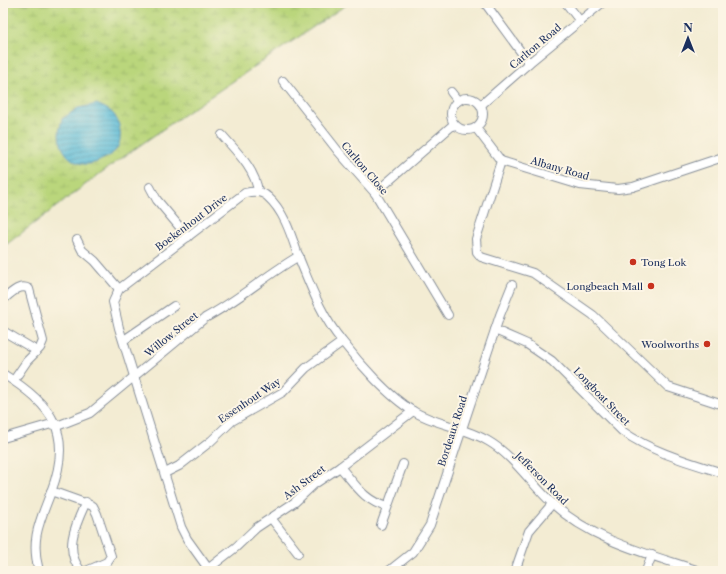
<svg xmlns="http://www.w3.org/2000/svg" width="726" height="574" font-family="'Libre Caslon Text',serif">
  <style>
    .wetland { fill: url(#wetland-marsh); stroke: #6a826d }
    .water { fill: url(#water-rules); stroke: #39749a }
    .lines { fill: none; stroke-linecap: round; stroke-linejoin: round }
    .minor-casing { stroke: #878e98; stroke-width: 10 }
    .minor { stroke: #fff; stroke-width: 8 }
    .poi-dot { fill: #c8321e; stroke: #fcf5e5; stroke-width: 1.5 }
    .labels { text-anchor: middle; stroke-width: 4; stroke-linejoin: round; paint-order: stroke }
    .street-label { font-size: 10px; fill: #1b2f5e; stroke: #fcf5e5 }
    .poi-label { font-size: 10px; fill: #1b2f5e; stroke: #fcf5e5; text-anchor: end }
  </style>
  <defs>
    <pattern id="wetland-marsh" width="20" height="14" patternUnits="userSpaceOnUse"><rect width="20" height="14" fill="#bad67c"/><path d="M1 5h8M5 5V1M11 12h8M15 12V8" fill="none" stroke="#9fb86e"/></pattern>
    <pattern id="water-rules" width="6" height="5" patternUnits="userSpaceOnUse"><rect width="6" height="5" fill="#57b9d6"/><path d="M0 2.5h6" fill="none" stroke="#4797b1"/></pattern>
  </defs>
  <rect width="100%" height="100%" fill="#fcf5e5"/>
  <filter id="ink" filterUnits="userSpaceOnUse"><feTurbulence type="fractalNoise" baseFrequency=".025" numOctaves="2"/><feDisplacementMap in="SourceGraphic" scale="8" xChannelSelector="R" yChannelSelector="G"/><feConvolveMatrix kernelMatrix="1 2 1 2 8 2 1 2 1" color-interpolation-filters="sRGB"/></filter>
  <filter id="wash" filterUnits="userSpaceOnUse"><feTurbulence type="fractalNoise" baseFrequency=".012" numOctaves="4" result="noise"/><feDisplacementMap in="SourceGraphic" scale="16" xChannelSelector="R" yChannelSelector="G"/><feGaussianBlur stdDeviation="0.9" result="paint"/><feColorMatrix in="noise" values="0 0 0 0 0 0 0 0 0 0 0 0 0 0 0 0 0 1.4 0 .05"/><feComposite in="paint" operator="in"/></filter>
  <g filter="url(#wash)">
    <rect width="100%" height="100%" fill="#f3ecd3"/>
    <!-- wetland -->
    <path class="wetland" d="M3,3h346l-163,110 -84,59 -99,75z"/>
    <!-- water -->
    <path class="water" d="M97,104c6,3 14,6 18,12 6,9 8,27 0,35 -4,5 -12,8 -18,11 -20,8 -36,-7 -38,-27 0,-5 2,-11 3,-16l16,-11z"/>
  </g>
  <g filter="url(#ink)">
    <g class="lines">
      <defs>
        <g id="minor">
          <path d="M485,3l44,60"/>
          <path d="M566,3l14,18"/>
          <path d="M283,81l55,70 37,42 73,122"/>
          <path d="M451,92l7,9"/>
          <circle cx="467" cy="114" r="16"/>
          <path d="M481,105l48,-42 73,-60"/>
          <path d="M476,128l25,33 79,24 38,4 15,-2 90,-30"/>
          <path d="M222,135c14,16 34,35 36,57"/>
          <path d="M501,161l-25,78 1,13 4,5 52,16 60,42 75,72 55,18"/>
          <path d="M150,187l7,13 31,37"/>
          <path d="M375,193l79,-69"/>
          <path d="M77,240l5,10 13,11 24,28"/>
          <path d="M3,300c7,-6 17,-17 26,-11l14,52 -3,7 -13,13 -13,19"/>
          <path d="M495,330l32,14 25,17 70,70c30,21 66,31 101,42"/>
          <path d="M3,331l34,20"/>
          <path d="M124,340l50,-34"/>
          <path d="M3,374c49,30 71,59 48,118 -11,29 -21,47 -12,79"/>
          <path d="M57,426l33,-13 115,-95c34,-18 61,-43 94,-62"/>
          <path d="M3,438l52,-15"/>
          <path d="M340,467c16,18 23,33 47,40"/>
          <path d="M165,473l14,-7 32,-25 21,-20 51,-29 23,-24 36,-26"/>
          <path d="M51,491l42,15 4,8 14,42 -4,6 -21,9"/>
          <path d="M271,518l27,35"/>
          <path d="M381,525l22,-61"/>
          <path d="M208,569l28,-22 20,-19 39,-26 18,-17 27,-18 73,-56"/>
          <path d="M81,571c-18,-22 -5,-47 5,-69"/>
          <path d="M210,571l-23,-32 -6,-12 -62,-199 -6,-26 6,-13 126,-96c8,-2 17,-2 23,4 17,15 24,41 31,61 12,29 23,59 43,83 17,22 47,56 71,70 23,14 52,16 75,30 26,15 43,43 65,63 40,37 96,50 146,67"/>
          <path d="M389,571l24,-19 17,-27 70,-210 12,-30"/>
          <path d="M515,571l14,-40 23,-27"/>
          <path d="M646,571l6,-16"/>
        </g>
      </defs>
      <!-- minor casing -->
      <use href="#minor" class="minor-casing"/>
      <!-- minor -->
      <use href="#minor" class="minor"/>
    </g>
  </g>
  <!-- markers -->
  <g class="poi-dot">
    <circle cx="633" cy="262" r="4"/>
    <circle cx="651" cy="286" r="4"/>
    <circle cx="707" cy="344" r="4"/>
  </g>
  <g class="labels">
    <!-- street labels -->
    <g class="street-label">
      <text transform="translate(535 46) rotate(-40)" y="4">Carlton Road</text>
      <text transform="translate(365 168) rotate(50)" y="4">Carlton Close</text>
      <text transform="translate(560 168) rotate(16)" y="4">Albany Road</text>
      <text transform="translate(191 222) rotate(-37)" y="4">Boekenhout Drive</text>
      <text transform="translate(171 334) rotate(-39)" y="4">Willow Street</text>
      <text transform="translate(602 396) rotate(46)" y="4">Longboat Street</text>
      <text transform="translate(249 400) rotate(-34)" y="4">Essenhout Way</text>
      <text transform="translate(452 431) rotate(-72)" y="4">Bordeaux Road</text>
      <text transform="translate(542 478) rotate(45)" y="4">Jefferson Road</text>
      <text transform="translate(304 482) rotate(-37)" y="4">Ash Street</text>
    </g>
    <!-- poi labels -->
    <g class="poi-label">
      <text x="641" y="266" text-anchor="start">Tong Lok</text>
      <text x="643" y="290">Longbeach Mall</text>
      <text x="699" y="348">Woolworths</text>
    </g>
  </g>
  <!-- margin -->
  <rect width="726" height="574" fill="none" stroke="#fcf5e5" stroke-width="16"/>
  <!-- north arrow -->
  <g transform="translate(688 38)" stroke="#fcf5e5" stroke-width="3" paint-order="stroke">
  <path d="M0-3L7 15L0 10L-7 15Z" fill="#1b2f5e"/>
  <text y="-6" font-size="11" font-weight="bold" text-anchor="middle" fill="#1b2f5e">N</text>
  </g>
</svg>
